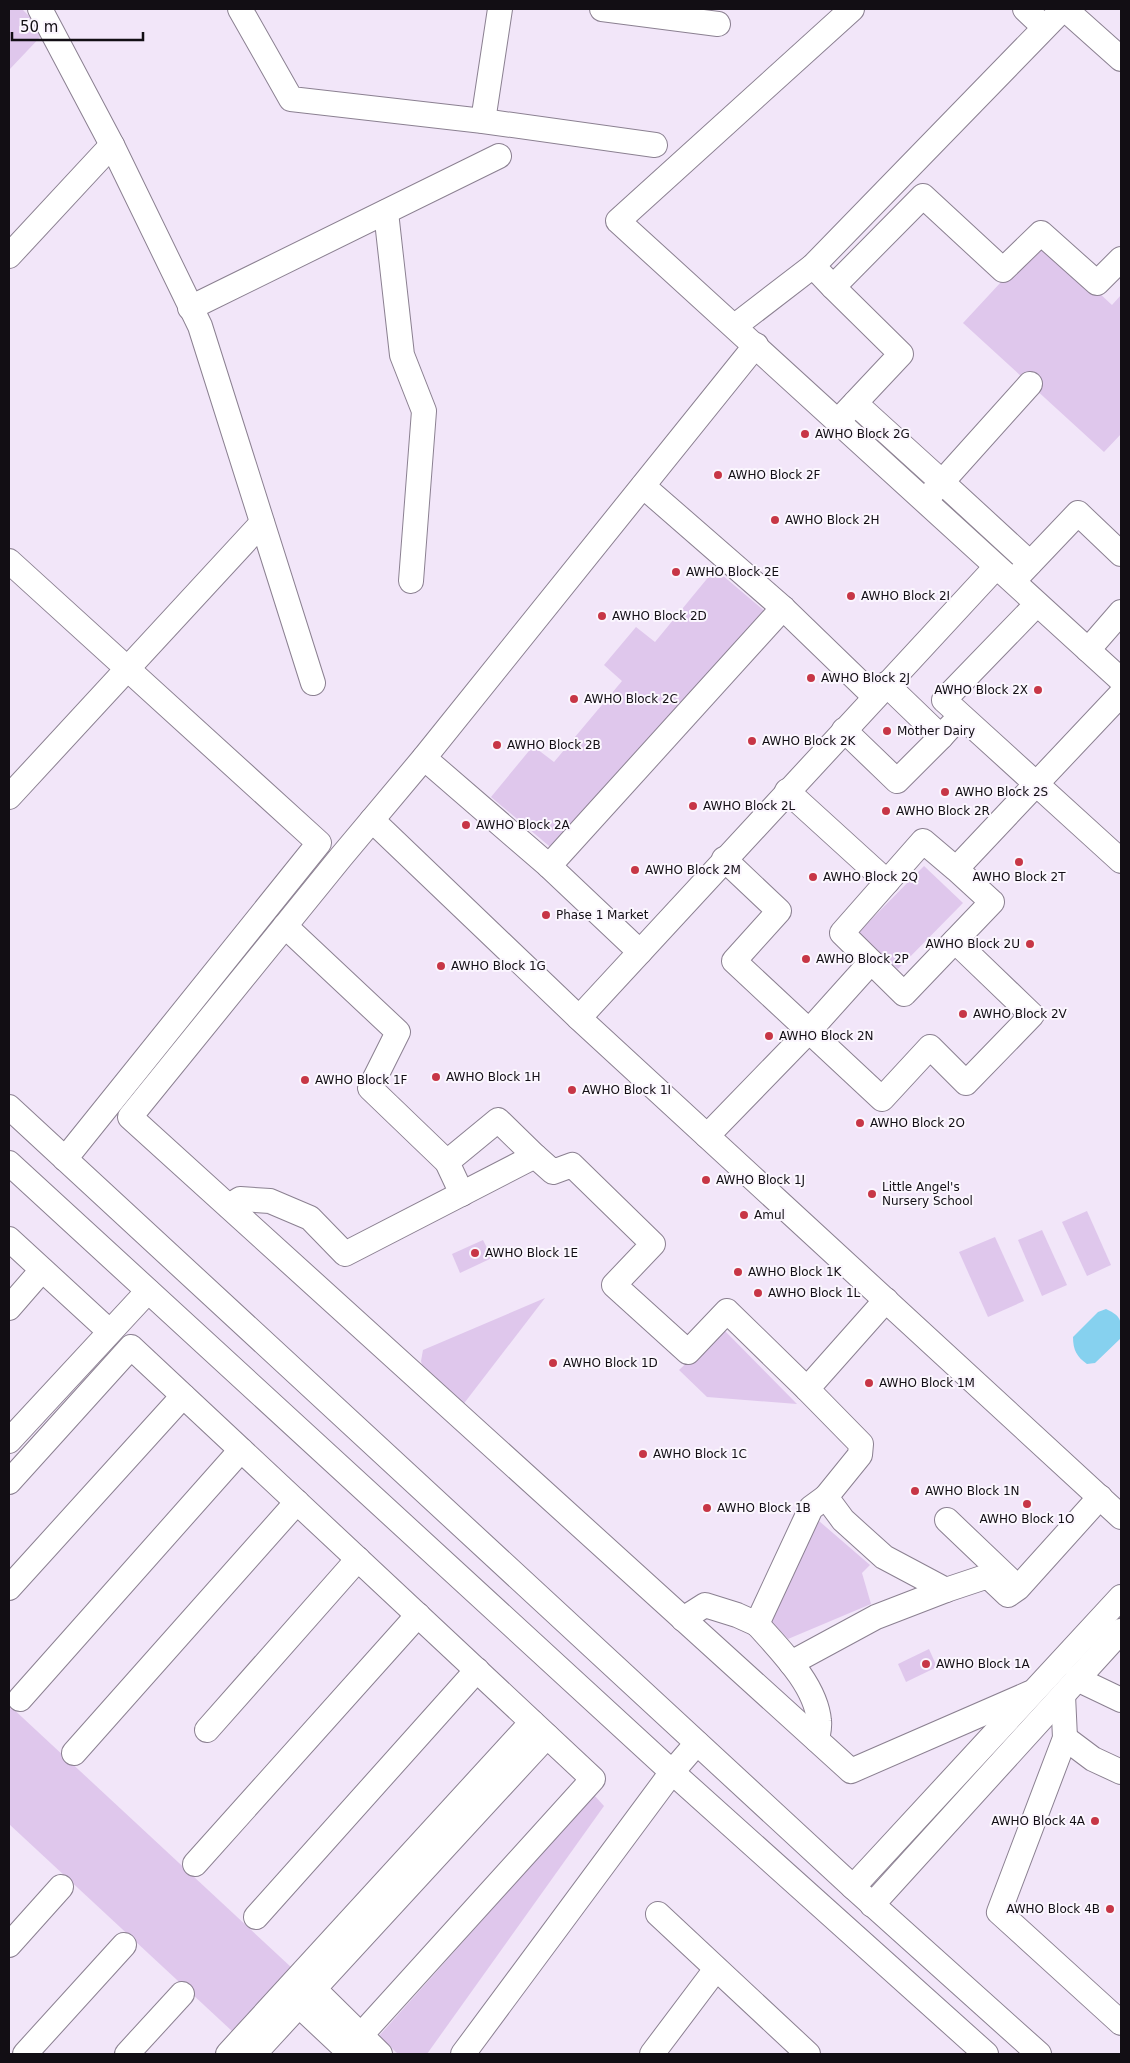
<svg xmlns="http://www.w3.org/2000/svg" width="1130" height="2063" font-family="'DejaVu Sans',sans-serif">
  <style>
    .green { fill: #dfc7ec }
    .water { fill: #86d1ef }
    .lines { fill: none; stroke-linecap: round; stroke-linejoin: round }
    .minor-casing { stroke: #8b8091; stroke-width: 26 }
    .minor { stroke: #fff; stroke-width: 24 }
    .poi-dot { fill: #c73646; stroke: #fbf6fe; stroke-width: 2 }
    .labels { text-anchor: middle; stroke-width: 4; stroke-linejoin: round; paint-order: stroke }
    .poi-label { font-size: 12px; fill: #120e14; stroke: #fbf6fe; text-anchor: start }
  </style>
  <rect width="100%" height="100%" fill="#f2e6f9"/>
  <!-- green -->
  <g class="green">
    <path d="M9,9h13l23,23 -36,38z"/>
    <path d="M1041,239l71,66 9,-10v139l-17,18 -141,-129z"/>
    <path d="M715,569l52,44 -212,238 -64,-54 42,-51 21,16 68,-81 -18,-16 32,-38 19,15z"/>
    <path d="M924,866l39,37 -65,66 -41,-35z"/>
    <path d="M1087,1211l24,54 -24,11 -25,-54z"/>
    <path d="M1042,1230l25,55 -25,11 -24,-56z"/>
    <path d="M995,1237l29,64 -36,16 -29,-65z"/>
    <path d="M483,1240l9,18 -32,15 -8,-19z"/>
    <path d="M545,1298l-83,108 -39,-36 -2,-9 2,-11z"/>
    <path d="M723,1329l74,75 -90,-7 -28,-27z"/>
    <path d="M819,1521l51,44 -8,8 9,31 -83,35 -19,-20z"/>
    <path d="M929,1649l8,18 -31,15 -8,-18z"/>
    <path d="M9,1705l283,263 -59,64 -224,-208z"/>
    <path d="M594,1795l10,11 -177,248h-29l-19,-18z"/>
  </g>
  <!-- water -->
  <path class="water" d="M1106,1309c17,8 15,12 15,29l-26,25 -8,1c-10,-7 -14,-14 -14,-27l25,-25z"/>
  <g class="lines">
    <defs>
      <g id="minor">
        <path d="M40,9l72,136 88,181 113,357"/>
        <path d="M240,9l51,90 192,22 172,24"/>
        <path d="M602,9l116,15"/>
        <path d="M852,9l-234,212 503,459"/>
        <path d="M1025,9l19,18"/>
        <path d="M1065,9l56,50"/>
        <path d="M483,121l17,-112"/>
        <path d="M386,212l16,143 22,56 -13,170"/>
        <path d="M9,256l103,-111"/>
        <path d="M813,266l20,21 90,-91 80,74 38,-37 56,50 24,-24"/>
        <path d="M833,287l68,67 -63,67"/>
        <path d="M190,308l309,-152"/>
        <path d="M735,326l78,-60 250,-257"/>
        <path d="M756,345l-332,413 -83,99 -211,260 721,654 179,-78"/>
        <path d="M855,403l87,79 -11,12"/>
        <path d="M643,486l140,122 92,89"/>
        <path d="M9,561l310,282 -254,316"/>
        <path d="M1030,563l-88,-81 88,-98"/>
        <path d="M1020,574l58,-61 43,41"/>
        <path d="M1037,604l-93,96 177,161"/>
        <path d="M1088,650l33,-38"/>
        <path d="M886,684l55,53 10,-11"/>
        <path d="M844,730l53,51 44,-44"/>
        <path d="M424,758l125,108 91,86"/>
        <path d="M787,791l100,91"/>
        <path d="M9,797l253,-274"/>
        <path d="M372,820l207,198 542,499"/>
        <path d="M724,859l55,52 -45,50 148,138 48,-52 36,36 66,-68 -77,-74"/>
        <path d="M549,866l234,-258"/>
        <path d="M956,869l-33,-28 -81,92 62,61 88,-92 -36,-33 165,-175"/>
        <path d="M285,926l113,106 -28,56 77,74 15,32"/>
        <path d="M579,1018l417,-451"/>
        <path d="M9,1107l844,780 186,167"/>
        <path d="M707,1136l102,-105 62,-69"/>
        <path d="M447,1162l51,-42 37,36"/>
        <path d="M9,1163l663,609 314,282"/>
        <path d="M229,1206l11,-7 30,2 40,17 35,36 190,-98 18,16 19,-7 81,79 -39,41 74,67 39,-41 80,78"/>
        <path d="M9,1239l100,92"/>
        <path d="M886,1300l-79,89 54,55 -1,11 -34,42 17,23 41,37 62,33 42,-14 20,19 10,-7 82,-91"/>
        <path d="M9,1308l33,-38"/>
        <path d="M9,1441l139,-150"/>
        <path d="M9,1482l122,-135 462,432 -232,256"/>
        <path d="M947,1520l64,61"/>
        <path d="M9,1588l174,-192"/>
        <path d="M683,1619l22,-14 32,10 20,9 54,-116 15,-11"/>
        <path d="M757,1624c23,26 59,61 62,97 1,6 -1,13 -2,19"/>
        <path d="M791,1663l85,-46 70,-27"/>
        <path d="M1077,1679l44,21"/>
        <path d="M1063,1695l2,43 -66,174 122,111"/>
        <path d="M20,1699l221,-249"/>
        <path d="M207,1730l151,-171"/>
        <path d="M1065,1738l28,21 28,13"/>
        <path d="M74,1753l223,-251"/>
        <path d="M195,1864l223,-249"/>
        <path d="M853,1887l268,-290"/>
        <path d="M872,1905l249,-274"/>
        <path d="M658,1914l150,140"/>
        <path d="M256,1917l221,-247"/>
        <path d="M9,1945l52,-58"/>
        <path d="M303,1978l77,76"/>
        <path d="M287,1994l64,60"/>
        <path d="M25,2054l99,-109"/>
        <path d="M127,2054l55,-60"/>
        <path d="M228,2054l304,-332"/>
        <path d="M254,2054l293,-318"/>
        <path d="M463,2054l209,-282 25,-29"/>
        <path d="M652,2054l64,-85"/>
      </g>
    </defs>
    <!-- minor casing -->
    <use href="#minor" class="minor-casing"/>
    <!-- minor -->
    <use href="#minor" class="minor"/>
  </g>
  <!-- markers -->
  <g class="poi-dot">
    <circle cx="805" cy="434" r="5"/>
    <circle cx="718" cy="475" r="5"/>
    <circle cx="775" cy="520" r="5"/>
    <circle cx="676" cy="572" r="5"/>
    <circle cx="851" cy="596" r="5"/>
    <circle cx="602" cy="616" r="5"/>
    <circle cx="811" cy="678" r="5"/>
    <circle cx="1038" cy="690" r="5"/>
    <circle cx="574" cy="699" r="5"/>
    <circle cx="887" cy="731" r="5"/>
    <circle cx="752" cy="741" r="5"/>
    <circle cx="497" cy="745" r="5"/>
    <circle cx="945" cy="792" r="5"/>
    <circle cx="693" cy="806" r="5"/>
    <circle cx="886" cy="811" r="5"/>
    <circle cx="466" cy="825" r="5"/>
    <circle cx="1019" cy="862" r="5"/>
    <circle cx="635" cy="870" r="5"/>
    <circle cx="813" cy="877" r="5"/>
    <circle cx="546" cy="915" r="5"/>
    <circle cx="1030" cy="944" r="5"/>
    <circle cx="806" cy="959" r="5"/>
    <circle cx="441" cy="966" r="5"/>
    <circle cx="963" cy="1014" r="5"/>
    <circle cx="769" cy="1036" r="5"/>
    <circle cx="436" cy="1077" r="5"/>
    <circle cx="305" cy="1080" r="5"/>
    <circle cx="572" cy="1090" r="5"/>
    <circle cx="860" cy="1123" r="5"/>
    <circle cx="706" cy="1180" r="5"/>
    <circle cx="872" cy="1194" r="5"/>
    <circle cx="744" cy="1215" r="5"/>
    <circle cx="475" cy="1253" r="5"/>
    <circle cx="738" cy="1272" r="5"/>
    <circle cx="758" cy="1293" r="5"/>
    <circle cx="553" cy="1363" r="5"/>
    <circle cx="869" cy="1383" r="5"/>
    <circle cx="643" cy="1454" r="5"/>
    <circle cx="915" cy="1491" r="5"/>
    <circle cx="1027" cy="1504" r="5"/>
    <circle cx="707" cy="1508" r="5"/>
    <circle cx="926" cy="1664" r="5"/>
    <circle cx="1095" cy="1821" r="5"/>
    <circle cx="1110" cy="1909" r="5"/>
  </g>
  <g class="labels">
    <!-- poi labels -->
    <g class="poi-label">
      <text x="815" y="438">AWHO Block 2G</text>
      <text x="728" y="479">AWHO Block 2F</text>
      <text x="785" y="524">AWHO Block 2H</text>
      <text x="686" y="576">AWHO Block 2E</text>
      <text x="861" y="600">AWHO Block 2I</text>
      <text x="612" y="620">AWHO Block 2D</text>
      <text x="821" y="682">AWHO Block 2J</text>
      <text x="1028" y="694" text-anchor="end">AWHO Block 2X</text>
      <text x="584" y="703">AWHO Block 2C</text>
      <text x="897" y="735">Mother Dairy</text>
      <text x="762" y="745">AWHO Block 2K</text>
      <text x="507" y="749">AWHO Block 2B</text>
      <text x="955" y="796">AWHO Block 2S</text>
      <text x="703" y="810">AWHO Block 2L</text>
      <text x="896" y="815">AWHO Block 2R</text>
      <text x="476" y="829">AWHO Block 2A</text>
      <text x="645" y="874">AWHO Block 2M</text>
      <text x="823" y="881">AWHO Block 2Q</text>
      <text x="1019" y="881" text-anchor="middle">AWHO Block 2T</text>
      <text x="556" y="919">Phase 1 Market</text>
      <text x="1020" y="948" text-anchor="end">AWHO Block 2U</text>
      <text x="816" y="963">AWHO Block 2P</text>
      <text x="451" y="970">AWHO Block 1G</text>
      <text x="973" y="1018">AWHO Block 2V</text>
      <text x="779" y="1040">AWHO Block 2N</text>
      <text x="446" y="1081">AWHO Block 1H</text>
      <text x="315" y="1084">AWHO Block 1F</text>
      <text x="582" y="1094">AWHO Block 1I</text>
      <text x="870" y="1127">AWHO Block 2O</text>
      <text x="716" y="1184">AWHO Block 1J</text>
      <text x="882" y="1191">Little Angel's<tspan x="882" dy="14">Nursery School</tspan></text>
      <text x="754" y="1219">Amul</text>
      <text x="485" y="1257">AWHO Block 1E</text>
      <text x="748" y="1276">AWHO Block 1K</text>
      <text x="768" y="1297">AWHO Block 1L</text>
      <text x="563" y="1367">AWHO Block 1D</text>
      <text x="879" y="1387">AWHO Block 1M</text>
      <text x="653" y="1458">AWHO Block 1C</text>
      <text x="925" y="1495">AWHO Block 1N</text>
      <text x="717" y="1512">AWHO Block 1B</text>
      <text x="1027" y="1523" text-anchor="middle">AWHO Block 1O</text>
      <text x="936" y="1668">AWHO Block 1A</text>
      <text x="1085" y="1825" text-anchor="end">AWHO Block 4A</text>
      <text x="1100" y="1913" text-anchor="end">AWHO Block 4B</text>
    </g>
  </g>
  <!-- border -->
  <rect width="1130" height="2063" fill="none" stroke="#120e14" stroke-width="20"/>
  <!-- scale -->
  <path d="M12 32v8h131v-8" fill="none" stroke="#120e14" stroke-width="2.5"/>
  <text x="20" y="32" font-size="15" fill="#120e14" stroke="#fbf6fe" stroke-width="4" paint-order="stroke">50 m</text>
</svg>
